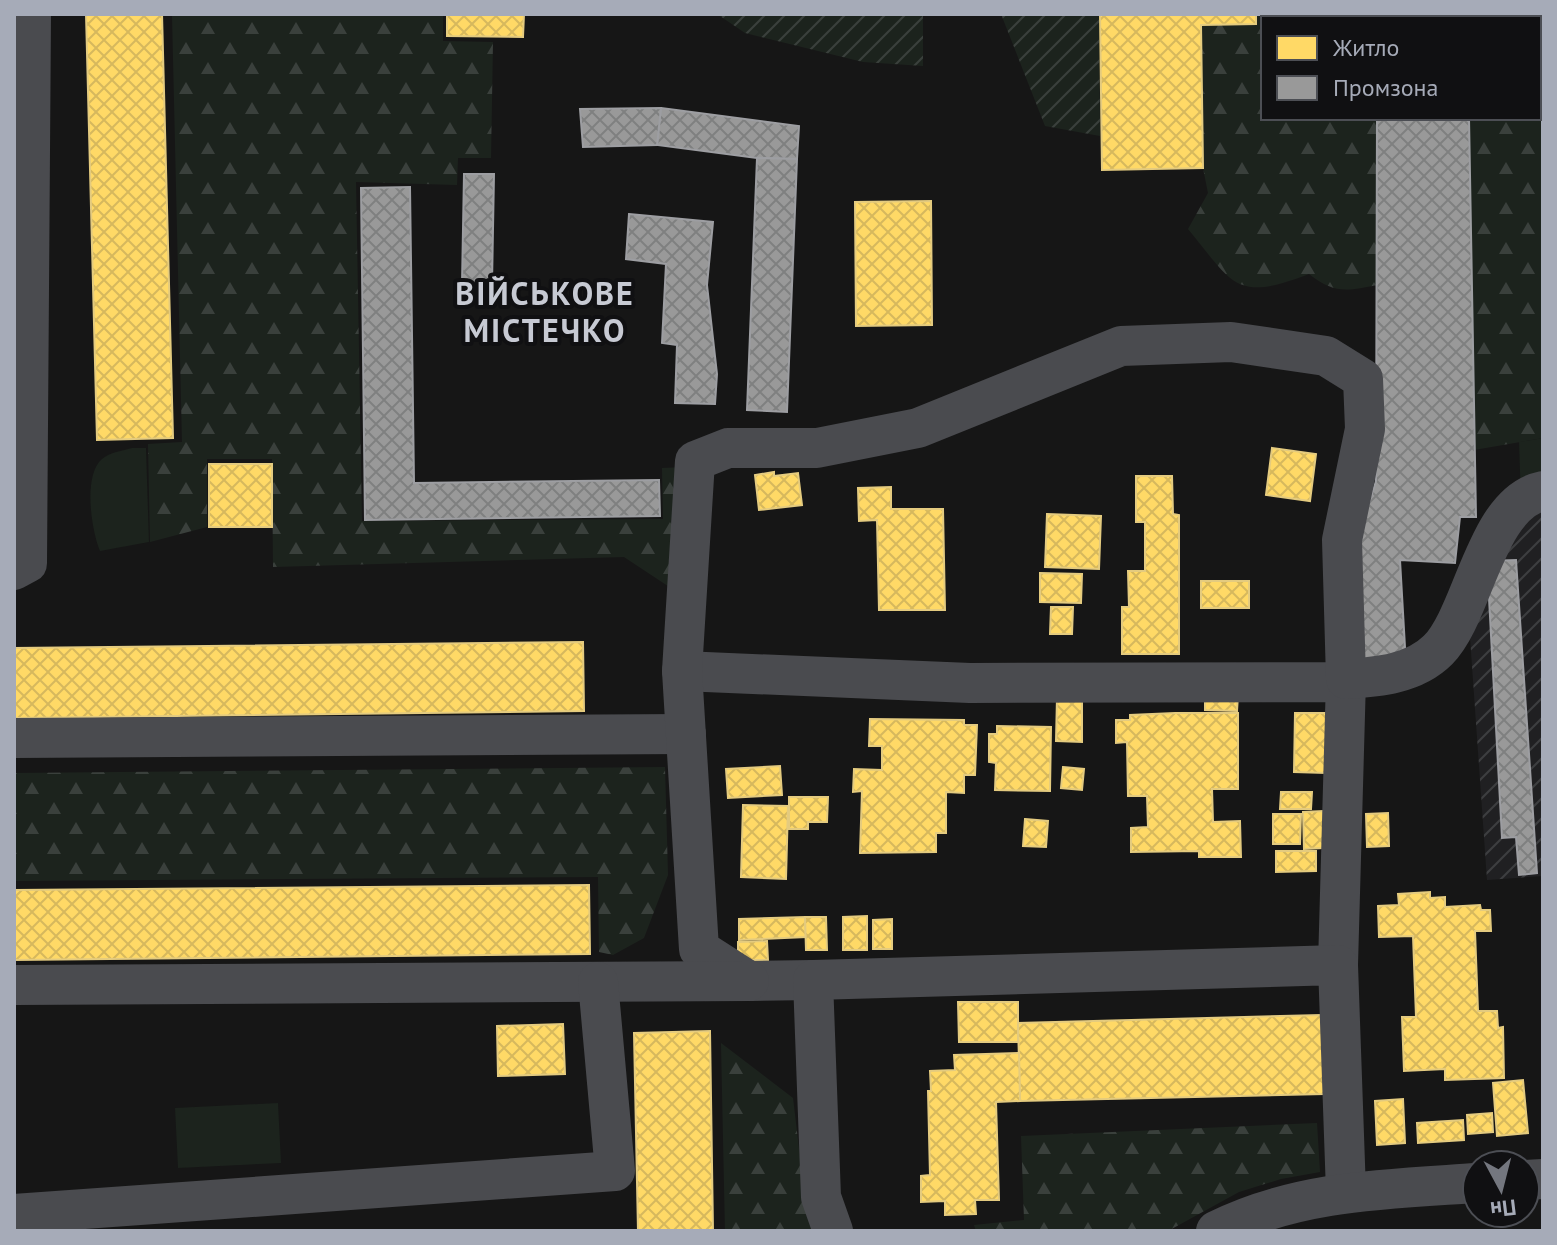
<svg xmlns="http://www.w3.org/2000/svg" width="1557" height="1245" font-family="'PT Sans',sans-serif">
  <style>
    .industrial { fill: url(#industrial-furrows) }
    .green { fill: #1c231d }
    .forest { fill: url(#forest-firs) }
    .garden { fill: url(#garden-furrows) }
    .homes { fill: url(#homes-cross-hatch); stroke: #e4cb7f; stroke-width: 2 }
    .industry { fill: url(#industry-cross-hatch); stroke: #9d9ea2; stroke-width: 2 }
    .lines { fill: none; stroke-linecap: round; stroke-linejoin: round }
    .minor { stroke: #4a4b4f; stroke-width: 40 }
    .labels { text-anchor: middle; stroke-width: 8; stroke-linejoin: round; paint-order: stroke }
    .district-label { font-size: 32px; font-weight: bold; letter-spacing: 2px; fill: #c7cad3; stroke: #101012 }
  </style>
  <defs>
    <pattern id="industrial-furrows" width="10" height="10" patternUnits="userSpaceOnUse" patternTransform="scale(2)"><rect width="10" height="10" fill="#202022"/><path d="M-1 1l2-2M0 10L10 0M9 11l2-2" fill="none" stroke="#3d3e40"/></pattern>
    <pattern id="forest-firs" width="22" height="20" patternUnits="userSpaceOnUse" patternTransform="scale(2)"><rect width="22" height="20" fill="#1c231d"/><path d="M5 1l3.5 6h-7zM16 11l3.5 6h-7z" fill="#3a403c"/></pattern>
    <pattern id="garden-furrows" width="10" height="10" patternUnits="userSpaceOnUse" patternTransform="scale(2)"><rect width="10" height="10" fill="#1c231d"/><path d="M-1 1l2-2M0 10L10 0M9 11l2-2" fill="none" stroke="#3a403c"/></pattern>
    <pattern id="homes-cross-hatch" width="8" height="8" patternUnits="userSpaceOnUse" patternTransform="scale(2)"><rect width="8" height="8" fill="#ffd966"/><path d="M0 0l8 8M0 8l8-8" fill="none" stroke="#d6b85d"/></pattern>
    <pattern id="industry-cross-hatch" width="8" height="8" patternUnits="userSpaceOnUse" patternTransform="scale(2)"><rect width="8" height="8" fill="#999"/><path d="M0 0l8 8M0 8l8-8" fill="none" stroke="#7f8080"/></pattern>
  </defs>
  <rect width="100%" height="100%" fill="#161616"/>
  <!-- industrial -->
  <path class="industrial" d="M1543,502v374l-56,4 -20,-286z"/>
  <!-- green -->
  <g class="green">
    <path d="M1543,438v53l-22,11 -2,-60z"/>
    <path d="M132,448h14l3,94 -49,9c-9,-22 -17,-76 2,-92 8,-7 20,-8 30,-11z"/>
    <path d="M278,1103l3,60 -103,5 -3,-60z"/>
  </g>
  <!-- forest -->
  <g class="forest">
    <path d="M172,14h271v27l50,1 -2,116h-33l-1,27 -101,-3 6,339 301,-2 -1,-51 25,-1 -7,127 -56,-37 -351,10 -1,-108h-65v68l-57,15 -2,-98 34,-2z"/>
    <path d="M1256,14h122v4h-115v100h114v167c-30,6 -43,9 -68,-11 -75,29 -76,9 -121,-45l20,-36 -5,-25 -2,-143 55,-1z"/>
    <path d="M1468,14h75v424l-69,12 -5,-332h70v-100h-71z"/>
    <path d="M665,767l3,108 -24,63 -31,17 -14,-3 -1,-75 -584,4v-108z"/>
    <path d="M721,1043l72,55 12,101 9,32h-89z"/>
    <path d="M1317,1123l3,49 -39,7 -42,13 -71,39h-192l-2,-6 50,-5 -3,-84z"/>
  </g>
  <!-- garden -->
  <g class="garden">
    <path d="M717,14h206v52l-60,-4 -118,-29z"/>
    <path d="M1001,14h98l1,122 -55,-10z"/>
  </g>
  <!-- homes -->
  <g class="homes">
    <path d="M86,14h76l11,424 -76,2z"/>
    <path d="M447,14h77l-1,23 -76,-1z"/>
    <path d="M1100,14h156v10l-55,1 2,143 -101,2z"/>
    <path d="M931,201l1,124 -76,1 -1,-124z"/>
    <path d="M1272,448l44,6 -6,47 -44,-6z"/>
    <rect x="209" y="464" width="63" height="63"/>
    <path d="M774,472v4l24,-3 4,32 -43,5 -4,-35z"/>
    <path d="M1136,476h36l1,38 6,1v139h-57v-47h7l-1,-36h17v-49h-9z"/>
    <path d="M891,487v22h52l2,101h-66l-2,-90 -18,1 -1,-33z"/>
    <path d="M1047,514l54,2 -2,53 -54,-2z"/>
    <path d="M1040,573l42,1 -1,29 -41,-1z"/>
    <rect x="1201" y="581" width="48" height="27"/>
    <path d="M1051,607h22l-1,27h-22z"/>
    <path d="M583,642l1,69 -570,7v-70z"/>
    <path d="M1205,695h33l-1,16 -32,-1z"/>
    <path d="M1057,697l25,1v44l-26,-1z"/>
    <path d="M1175,713h63v76h-26l1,33 27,-1 1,36h-42v-6l-68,1v-24l17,-1 -1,-31h-19l-1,-54 -11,1v-23h14v-5z"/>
    <path d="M1295,713h32l-1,60 -32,-1z"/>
    <path d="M870,719l94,1v5h13l-2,50h-11v18l-18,-1v41h-10v19l-76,1 2,-62 -9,1 1,-23 28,1v-24h-13z"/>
    <path d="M997,726l54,1 -1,64 -55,-1 1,-27 -7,-1v-28h8z"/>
    <path d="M780,766l2,29 -54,3 -2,-29z"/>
    <path d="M1063,767l21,2 -2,21 -21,-2z"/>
    <path d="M1281,792h31l-1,17h-31z"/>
    <path d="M789,797h39l-1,25h-19v7h-19z"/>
    <path d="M743,805l45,1 -2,73 -45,-2z"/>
    <path d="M1323,811v37l-19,1 -1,-37z"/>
    <path d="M1388,813l1,33 -22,1 -1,-33z"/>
    <path d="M1273,814h28l-1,30h-27z"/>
    <path d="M1025,819l23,2 -2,26 -23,-1z"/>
    <path d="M1276,851h40v20l-40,1z"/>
    <path d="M589,885l1,69 -576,6v-70z"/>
    <path d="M1430,892v6l15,-1v10l35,-2 1,5h9l1,21h-16l3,80h19l1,17 5,-1 1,51 -59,2v-11l-41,2 -2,-54h14l-3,-81 -34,1 -1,-31 21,-1 -1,-11z"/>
    <path d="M867,916v34h-24v-33z"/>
    <path d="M805,917l1,20 -67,3v-21z"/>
    <path d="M805,917h21l1,33h-21z"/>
    <path d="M892,919v30h-19v-29z"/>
    <path d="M767,941l1,19h-30v-18z"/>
    <path d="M958,1002h60v40h-59z"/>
    <path d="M1321,1015l3,79 -304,7 -2,-78z"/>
    <path d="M563,1024l2,50 -67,2 -1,-50z"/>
    <path d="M710,1031l3,200h-75l-4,-198z"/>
    <path d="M1019,1053l1,48 -24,1 3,98h-24l1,14 -31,1v-14l-24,1v-26l9,-1 -2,-84h3l-1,-20 25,-1 -1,-15z"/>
    <path d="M1523,1080l5,53 -31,3 -4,-53z"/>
    <path d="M1403,1099l2,44 -28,2 -2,-44z"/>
    <path d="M1492,1113l1,19 -25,2 -1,-19z"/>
    <path d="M1463,1120l1,20 -46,3 -1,-20z"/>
  </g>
  <!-- industry -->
  <g class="industry">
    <rect x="1378" y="14" width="90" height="4"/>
    <path d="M661,108l138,18 -2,33 -40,-1 -100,-13z"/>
    <path d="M661,108l-4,37 -74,2 -3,-38z"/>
    <path d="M1377,118h92l7,399h-16l-5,46 -55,-3 6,105 -49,-2 -1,-119 20,-63z"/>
    <path d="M757,158l40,1 -10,253 -40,-2z"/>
    <path d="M464,174h30l-2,110h-30z"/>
    <path d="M410,187l4,296 245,-3 1,36 -295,4 -4,-332z"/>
    <path d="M629,214l84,8 -6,63 10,89 -2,30 -40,-1 2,-58 -15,-2 4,-79 -40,-5z"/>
    <path d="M1516,560l21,313 -18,2 -3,-38 -14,1 -15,-277z"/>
  </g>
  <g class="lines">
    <!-- minor -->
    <g class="minor">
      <path d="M14,570l13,-7 4,-549"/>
      <path d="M682,671l288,12 363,-1 13,-3 -8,286"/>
      <path d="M14,738l672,-4"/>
      <path d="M813,980l-64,1 -50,-32 -17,-278 13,-210 33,-13h89l101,-20 203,-82 110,-4 95,14 37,23 2,50 -23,111 4,139c32,-2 68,-5 92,-29 36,-36 47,-147 105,-159"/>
      <path d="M14,985l735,-4"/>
      <path d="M1525,1180l18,-1"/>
      <path d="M14,1214l601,-43 -17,-189"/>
      <path d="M833,1231l-12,-34 -8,-217 525,-15 8,227"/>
      <path d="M1216,1231c82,-41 172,-42 261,-48"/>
    </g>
  </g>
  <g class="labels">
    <!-- district labels -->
    <g class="district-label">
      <text x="545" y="305">ВІЙСЬКОВЕ<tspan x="545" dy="37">МІСТЕЧКО</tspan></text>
    </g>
  </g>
  <!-- border -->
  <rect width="1557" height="1245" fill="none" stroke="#a6abb8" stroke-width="32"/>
  <!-- legend -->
  <rect x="1261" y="16" width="280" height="104" fill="#101012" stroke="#4c4e54" stroke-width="2"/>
  <rect x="1277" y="36" width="40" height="24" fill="#ffd966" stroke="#4c4e54" stroke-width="2"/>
  <text x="1333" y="56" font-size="24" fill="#a6abb8">Житло</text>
  <rect x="1277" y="76" width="40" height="24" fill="#999999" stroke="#4c4e54" stroke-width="2"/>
  <text x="1333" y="96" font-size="24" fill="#a6abb8">Промзона</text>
  <!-- north arrow -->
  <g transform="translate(1501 1189) rotate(173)"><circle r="38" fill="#101012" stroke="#4c4e54" stroke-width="2"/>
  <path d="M0-6L14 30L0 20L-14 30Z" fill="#74777f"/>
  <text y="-12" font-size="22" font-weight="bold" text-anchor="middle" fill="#a6abb8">Пн</text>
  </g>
</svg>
